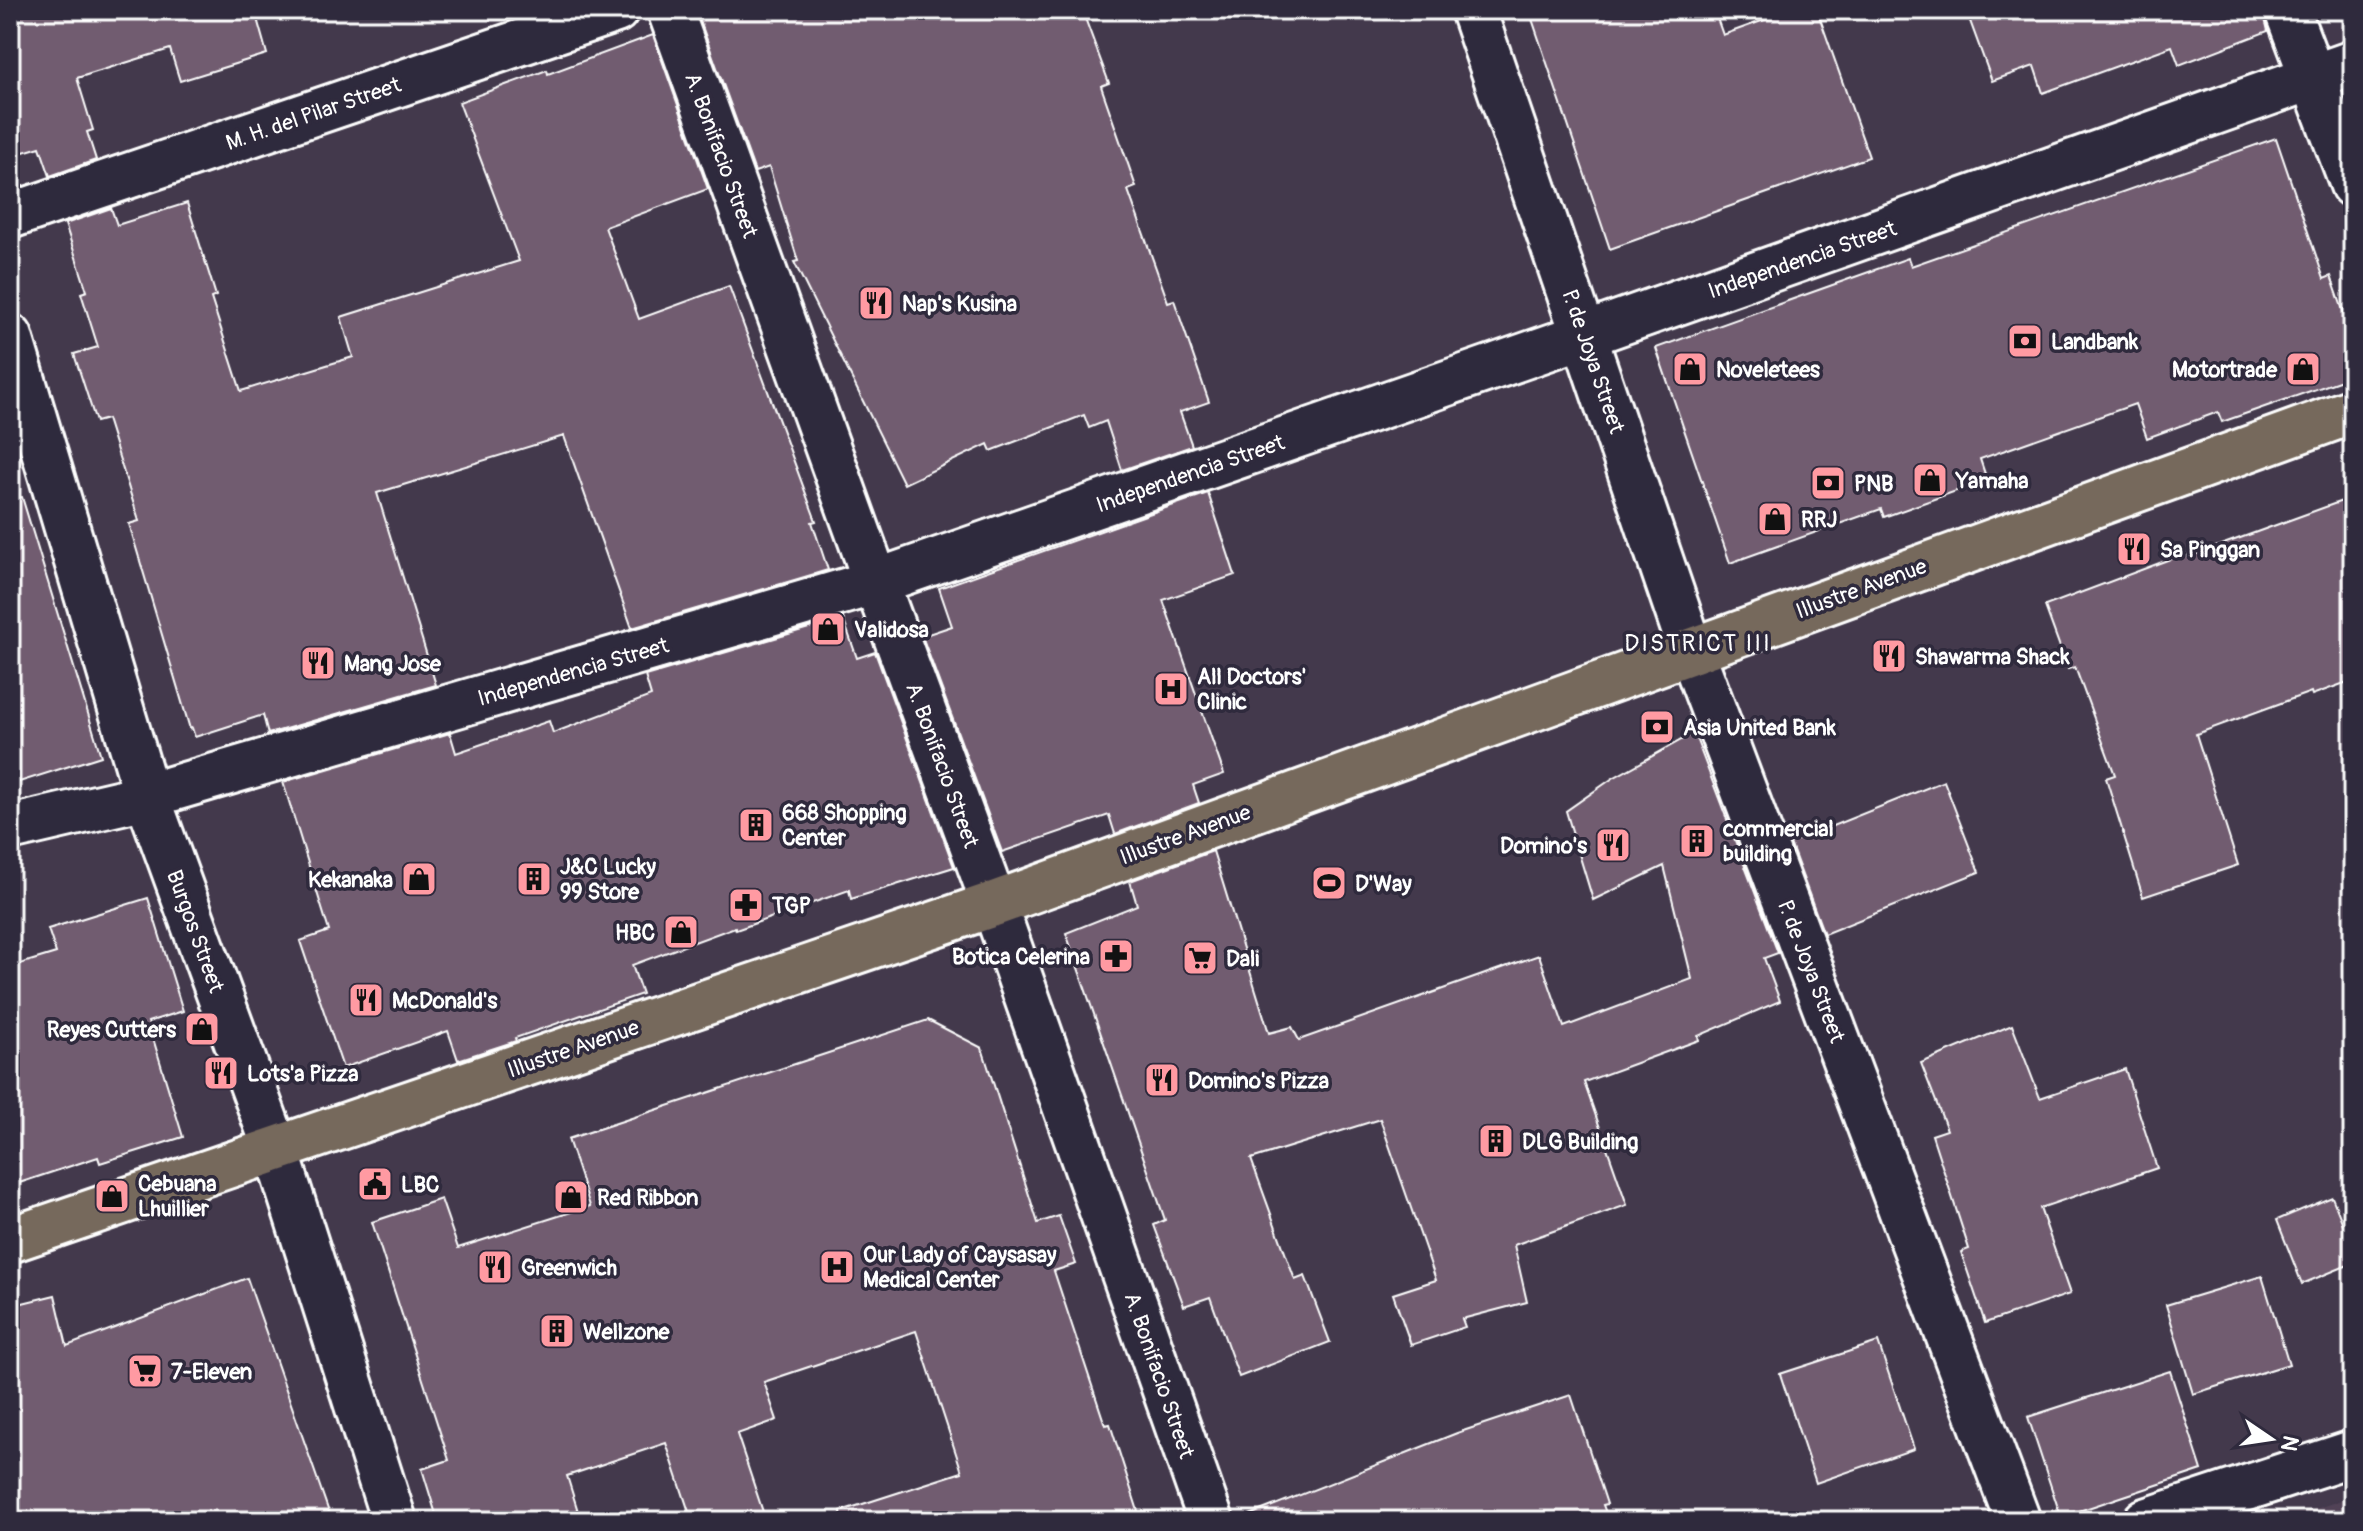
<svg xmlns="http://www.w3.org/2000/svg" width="2363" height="1531" font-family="Pangolin,sans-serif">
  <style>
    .built { fill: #514356 }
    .building { fill: #715b6f; stroke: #fff; stroke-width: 2 }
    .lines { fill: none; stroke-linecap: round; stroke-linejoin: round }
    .minor-casing { stroke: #fff; stroke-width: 50 }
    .major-casing { stroke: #fff; stroke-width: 50 }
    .minor { stroke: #2f2a3d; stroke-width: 44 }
    .major { stroke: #76695c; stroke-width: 44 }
    .labels { text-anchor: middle; stroke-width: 7; stroke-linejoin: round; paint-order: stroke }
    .street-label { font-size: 22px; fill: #fff; stroke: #2f2a3d }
    .poi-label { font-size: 22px; font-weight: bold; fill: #fff; stroke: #2f2a3d; text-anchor: start }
    .neighbourhood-label { font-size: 24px; letter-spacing: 2px; fill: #fff; stroke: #2f2a3d }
  </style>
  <rect width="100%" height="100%" fill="#43394c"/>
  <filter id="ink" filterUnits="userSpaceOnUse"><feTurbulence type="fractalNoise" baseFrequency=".0125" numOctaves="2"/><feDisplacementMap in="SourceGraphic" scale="16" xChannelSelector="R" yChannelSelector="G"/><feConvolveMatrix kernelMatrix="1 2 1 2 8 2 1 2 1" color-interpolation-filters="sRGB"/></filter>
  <g filter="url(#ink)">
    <!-- built -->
    <path class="built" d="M2353,1496v25h-73z"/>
    <!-- building -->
    <g class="building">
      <path d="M10,10h247l1,12 9,32 -87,27 -10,-32 -93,29 16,52 -6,2 9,28 -46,16 -10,-29 -30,9z"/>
      <path d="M720,10h362l27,73 -8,3 35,101 -8,3 40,112 6,-2 35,102 -29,10 12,34 -70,24 -16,-49 -17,7 -5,-13 -93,36 -3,-7 -84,40 -110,-222 4,-1 -29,-94 -14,5 -56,-154z"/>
      <path d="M1529,10h185l9,25 69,-25h25l52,147 -259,92z"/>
      <path d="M1966,10h297l5,21 -89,34 -7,-19 -129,47 -9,-27 -42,15z"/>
      <path d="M653,35l55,154 -103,38 34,92 90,-33 87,235 -4,1 16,48 -196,58 -68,-192 -187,57 59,192 -168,49 -5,-19 -68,22 -3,-9 -2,1 -61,-205 10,-3 -32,-102 -11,3 -22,-68 24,-7 -17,-54 6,-2 -22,-67 46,-16 6,17 70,-22 29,93 -5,2 30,93 112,-34 -12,-40 178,-56 -60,-159 88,-32 1,4z"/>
      <path d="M2276,138l48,141 7,-3 22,63v37l-131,46 -4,-10 -71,26 -12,-34 -155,55 7,21 -103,37 -3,-8 -151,54 -74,-215 252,-90 3,8z"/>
      <path d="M1208,493l27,82 -72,25 61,174 -31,11 6,18 -84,31 -6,-19 -107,37 -80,-216 30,-10 -13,-38z"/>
      <path d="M22,497l79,259 -91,29v-287z"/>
      <path d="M2353,497v183l-41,15 -1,-3 -115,42 42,131 -95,32 -37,-119 9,-3 -40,-108 -7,2 -23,-63 141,-53 2,4z"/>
      <path d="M843,618l14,40 18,-6 79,215 -103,32 -2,-9 -113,40 -1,-3 -103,38 10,29 -127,44 1,3 -58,19 -10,-29 -105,37 -43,-127 29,-10 -46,-149 167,-49 6,20 93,-32 4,12 98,-37 -6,-20z"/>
      <path d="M1694,733l84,220 -14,5 16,43 -82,35 1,4 -115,42 43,123 -113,40 13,57 -65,17 3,8 -54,18 -18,-51 43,-14 -56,-161 -129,40 44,121 10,-4 25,66 -91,35 -29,-80 -26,9 -30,-81 11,-5 -99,-287 71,-28 -7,-24 83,-30 56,182 23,-6 7,13 240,-85 25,72 128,-48 -28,-113 -71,34 -27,-89 47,-33z"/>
      <path d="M1944,781l35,91 -155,62 -34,-91z"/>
      <path d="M148,898l35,113 -35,11 35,115 -83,26 -2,-6 -88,29v-219l46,-14 -8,-24z"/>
      <path d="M928,1020l54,28 56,175 21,-7 17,48 -22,7 51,154 5,-1 28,87 -31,10h-265l-1,-10 121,-39 -46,-141 -152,51 13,38 -40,14 29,87h-74l-26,-78 -99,33 14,45h-143l-16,-52 27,-9 -77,-238 69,-23 17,49 132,-42 -22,-67z"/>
      <path d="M2012,1025l28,73 85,-29 32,99 -117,40 30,86 -85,29 -24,-71 8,-3 -37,-114 15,-5 -26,-67z"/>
      <path d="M2332,1197l21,52v14l-51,21 -25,-64z"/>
      <path d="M2262,1276l27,88 -96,30 -27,-89z"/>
      <path d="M247,1278l85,243h-322v-215l45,-11 12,51z"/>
      <path d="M1878,1342l36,107 -98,34 -36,-109z"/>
      <path d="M2170,1371l32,99 -141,47 -33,-100z"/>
      <path d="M1571,1395l36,109 -4,1 6,16h-367v-3l215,-85z"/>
    </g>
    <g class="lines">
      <defs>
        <g id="minor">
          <path d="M670,10l206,572 118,322 217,617"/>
          <path d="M1473,10l218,640 327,871"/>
          <path d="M2287,10l66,175"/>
          <path d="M10,216l606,-206"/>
          <path d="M10,337l137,459 129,354 118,371"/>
          <path d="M10,828l137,-32 729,-214 709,-247 768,-272"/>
          <path d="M2146,1521l207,-68"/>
        </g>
        <path id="major" d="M10,1240l984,-336 1359,-493"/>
      </defs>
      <!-- minor casing -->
      <use href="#minor" class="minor-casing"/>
      <!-- major casing -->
      <use href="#major" class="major-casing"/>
      <!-- minor -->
      <use href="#minor" class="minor"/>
      <!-- major -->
      <use href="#major" class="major"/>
    </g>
  </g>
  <!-- icons -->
  <defs>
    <symbol id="restaurant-square" viewBox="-11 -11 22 22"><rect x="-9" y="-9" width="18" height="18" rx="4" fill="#ff9aa2" stroke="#2f2a3d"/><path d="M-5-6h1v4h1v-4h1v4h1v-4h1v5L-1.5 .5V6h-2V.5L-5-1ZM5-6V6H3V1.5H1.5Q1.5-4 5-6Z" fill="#111"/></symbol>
    <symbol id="bank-square" viewBox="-11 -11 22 22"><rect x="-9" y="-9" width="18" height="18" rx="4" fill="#ff9aa2" stroke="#2f2a3d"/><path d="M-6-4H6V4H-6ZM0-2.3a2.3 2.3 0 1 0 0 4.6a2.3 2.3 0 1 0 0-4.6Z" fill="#111"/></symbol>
    <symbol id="shop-square" viewBox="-11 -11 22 22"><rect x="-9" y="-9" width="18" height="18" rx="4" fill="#ff9aa2" stroke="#2f2a3d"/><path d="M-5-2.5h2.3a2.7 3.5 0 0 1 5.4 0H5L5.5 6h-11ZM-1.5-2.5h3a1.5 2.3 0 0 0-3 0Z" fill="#111"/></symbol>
    <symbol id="hospital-square" viewBox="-11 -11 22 22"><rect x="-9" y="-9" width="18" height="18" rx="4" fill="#ff9aa2" stroke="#2f2a3d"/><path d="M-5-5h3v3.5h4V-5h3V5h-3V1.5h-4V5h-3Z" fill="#111"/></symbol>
    <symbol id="building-square" viewBox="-11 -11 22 22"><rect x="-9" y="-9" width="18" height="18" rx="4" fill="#ff9aa2" stroke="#2f2a3d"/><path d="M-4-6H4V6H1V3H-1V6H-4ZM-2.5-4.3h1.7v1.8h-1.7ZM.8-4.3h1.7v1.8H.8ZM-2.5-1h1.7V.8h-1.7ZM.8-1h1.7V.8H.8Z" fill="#111"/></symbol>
    <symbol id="stadium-square" viewBox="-11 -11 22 22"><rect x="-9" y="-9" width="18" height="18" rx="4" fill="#ff9aa2" stroke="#2f2a3d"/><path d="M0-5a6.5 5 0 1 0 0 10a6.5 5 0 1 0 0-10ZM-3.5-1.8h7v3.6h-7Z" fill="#111"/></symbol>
    <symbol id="pharmacy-square" viewBox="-11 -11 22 22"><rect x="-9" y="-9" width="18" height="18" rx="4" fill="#ff9aa2" stroke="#2f2a3d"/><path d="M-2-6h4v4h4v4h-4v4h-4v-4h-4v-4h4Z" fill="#111"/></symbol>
    <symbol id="supermarket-square" viewBox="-11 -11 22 22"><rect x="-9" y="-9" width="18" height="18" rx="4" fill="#ff9aa2" stroke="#2f2a3d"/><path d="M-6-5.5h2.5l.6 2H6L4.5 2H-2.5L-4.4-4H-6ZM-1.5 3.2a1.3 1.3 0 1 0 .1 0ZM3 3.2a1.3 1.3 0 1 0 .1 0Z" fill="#111"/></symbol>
    <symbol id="civic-square" viewBox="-11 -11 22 22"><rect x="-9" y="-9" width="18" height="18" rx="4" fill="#ff9aa2" stroke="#2f2a3d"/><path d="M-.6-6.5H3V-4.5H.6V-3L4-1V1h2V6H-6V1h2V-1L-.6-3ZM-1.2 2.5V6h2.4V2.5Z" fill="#111"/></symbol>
  </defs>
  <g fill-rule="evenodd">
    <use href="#restaurant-square" x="856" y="283" width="40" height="40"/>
    <use href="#bank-square" x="2005" y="321" width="40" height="40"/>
    <use href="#shop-square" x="1670" y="349" width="40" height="40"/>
    <use href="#shop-square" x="2283" y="349" width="40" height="40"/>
    <use href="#shop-square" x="1910" y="460" width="40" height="40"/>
    <use href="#bank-square" x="1808" y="463" width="40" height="40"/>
    <use href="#shop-square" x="1755" y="499" width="40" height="40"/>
    <use href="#restaurant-square" x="2114" y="529" width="40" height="40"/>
    <use href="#shop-square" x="808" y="609" width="40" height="40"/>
    <use href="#restaurant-square" x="1869" y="636" width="40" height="40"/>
    <use href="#restaurant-square" x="298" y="643" width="40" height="40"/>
    <use href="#hospital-square" x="1151" y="669" width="40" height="40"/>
    <use href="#bank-square" x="1637" y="707" width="40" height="40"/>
    <use href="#building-square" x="736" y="805" width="40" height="40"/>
    <use href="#building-square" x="1677" y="821" width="40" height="40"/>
    <use href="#restaurant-square" x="1593" y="825" width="40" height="40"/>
    <use href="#shop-square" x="399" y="859" width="40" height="40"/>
    <use href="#building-square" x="514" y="859" width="40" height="40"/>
    <use href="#stadium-square" x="1309" y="863" width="40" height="40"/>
    <use href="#pharmacy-square" x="726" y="885" width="40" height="40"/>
    <use href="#shop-square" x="661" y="912" width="40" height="40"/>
    <use href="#pharmacy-square" x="1096" y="936" width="40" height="40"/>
    <use href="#supermarket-square" x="1180" y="938" width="40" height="40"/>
    <use href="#restaurant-square" x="346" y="980" width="40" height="40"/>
    <use href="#shop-square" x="182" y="1009" width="40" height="40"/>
    <use href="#restaurant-square" x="201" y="1053" width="40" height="40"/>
    <use href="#restaurant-square" x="1142" y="1060" width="40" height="40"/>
    <use href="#building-square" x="1476" y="1121" width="40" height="40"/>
    <use href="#civic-square" x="355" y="1164" width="40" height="40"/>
    <use href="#shop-square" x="92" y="1176" width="40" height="40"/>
    <use href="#shop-square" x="551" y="1177" width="40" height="40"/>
    <use href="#restaurant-square" x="475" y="1247" width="40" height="40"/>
    <use href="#hospital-square" x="817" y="1247" width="40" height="40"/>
    <use href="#building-square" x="537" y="1311" width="40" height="40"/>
    <use href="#supermarket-square" x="125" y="1351" width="40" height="40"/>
  </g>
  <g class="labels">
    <!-- street labels -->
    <g class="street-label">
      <text transform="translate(313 113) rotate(-19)" y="8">M. H. del Pilar Street</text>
      <text transform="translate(722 155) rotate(70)" y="8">A. Bonifacio Street</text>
      <text transform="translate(1802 259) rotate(-19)" y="8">Independencia Street</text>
      <text transform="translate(1594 361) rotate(71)" y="8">P. de Joya Street</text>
      <text transform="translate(1190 473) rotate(-19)" y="8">Independencia Street</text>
      <text transform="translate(1861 588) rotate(-20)" y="8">Illustre Avenue</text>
      <text transform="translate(573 671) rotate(-16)" y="8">Independencia Street</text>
      <text transform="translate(943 765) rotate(70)" y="8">A. Bonifacio Street</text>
      <text transform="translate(1185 834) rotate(-20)" y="8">Illustre Avenue</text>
      <text transform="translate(196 931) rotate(70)" y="8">Burgos Street</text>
      <text transform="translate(1812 971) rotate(69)" y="8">P. de Joya Street</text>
      <text transform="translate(573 1048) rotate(-19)" y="8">Illustre Avenue</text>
      <text transform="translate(1160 1375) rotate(71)" y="8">A. Bonifacio Street</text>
    </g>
    <!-- poi labels -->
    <g class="poi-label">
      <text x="902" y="311">Nap's Kusina</text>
      <text x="2051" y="349">Landbank</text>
      <text x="1716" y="377">Noveletees</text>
      <text x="2277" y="377" text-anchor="end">Motortrade</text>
      <text x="1956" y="488">Yamaha</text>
      <text x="1854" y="491">PNB</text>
      <text x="1801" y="527">RRJ</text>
      <text x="2160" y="557">Sa Pinggan</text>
      <text x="854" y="637">Validosa</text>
      <text x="1915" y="664">Shawarma Shack</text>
      <text x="344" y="671">Mang Jose</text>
      <text x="1197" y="684">All Doctors'<tspan x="1197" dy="25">Clinic</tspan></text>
      <text x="1683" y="735">Asia United Bank</text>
      <text x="782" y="820">668 Shopping<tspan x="782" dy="25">Center</tspan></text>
      <text x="1723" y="836">commercial<tspan x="1723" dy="25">building</tspan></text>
      <text x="1587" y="853" text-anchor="end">Domino's</text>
      <text x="560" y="874">J&amp;C Lucky<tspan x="560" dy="25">99 Store</tspan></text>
      <text x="393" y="887" text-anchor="end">Kekanaka</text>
      <text x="1355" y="891">D'Way</text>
      <text x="772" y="913">TGP</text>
      <text x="655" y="940" text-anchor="end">HBC</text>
      <text x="1090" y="964" text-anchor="end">Botica Celerina</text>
      <text x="1226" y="966">Dali</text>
      <text x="392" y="1008">McDonald's</text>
      <text x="176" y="1037" text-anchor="end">Reyes Cutters</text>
      <text x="247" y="1081">Lots'a Pizza</text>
      <text x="1188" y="1088">Domino's Pizza</text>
      <text x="1522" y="1149">DLG Building</text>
      <text x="138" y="1191">Cebuana<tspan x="138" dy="25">Lhuillier</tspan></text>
      <text x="401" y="1192">LBC</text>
      <text x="597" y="1205">Red Ribbon</text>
      <text x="863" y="1262">Our Lady of Caysasay<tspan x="863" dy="25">Medical Center</tspan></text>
      <text x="521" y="1275">Greenwich</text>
      <text x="583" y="1339">Wellzone</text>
      <text x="171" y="1379">7-Eleven</text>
    </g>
    <!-- neighbourhood labels -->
    <g class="neighbourhood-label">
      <text x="1698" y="651">DISTRICT III</text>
    </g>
  </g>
  <!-- margin -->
  <rect width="2363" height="1531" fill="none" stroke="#2f2a3d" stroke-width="40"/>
  <rect x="20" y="20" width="2323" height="1491" fill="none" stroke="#fff" stroke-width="3" filter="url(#ink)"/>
  <!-- north arrow -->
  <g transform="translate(2271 1439) rotate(103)" stroke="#2f2a3d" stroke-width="6" paint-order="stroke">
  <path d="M0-6L14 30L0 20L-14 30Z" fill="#ffffff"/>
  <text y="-12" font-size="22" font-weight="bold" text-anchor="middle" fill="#ffffff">N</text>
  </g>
</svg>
